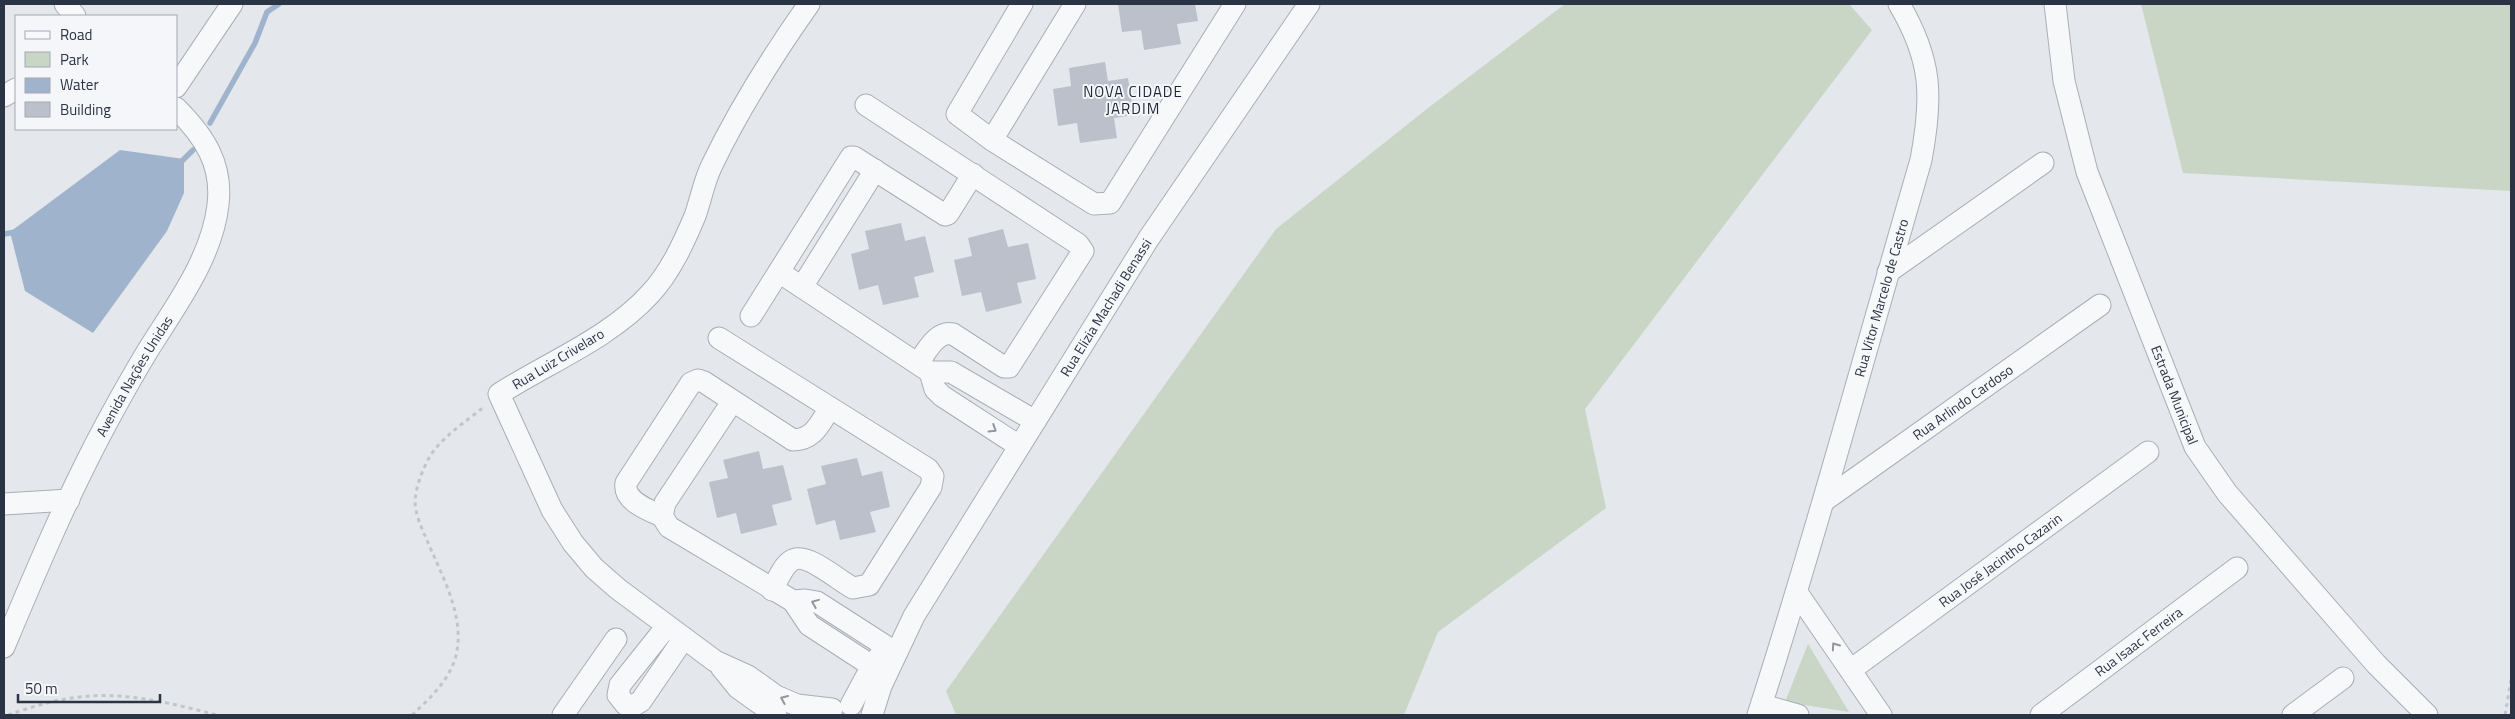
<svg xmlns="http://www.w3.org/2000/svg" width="2515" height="719" font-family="'Titillium Web',sans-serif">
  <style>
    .green { fill: #c9d6c5 }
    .water { fill: #9fb4cc }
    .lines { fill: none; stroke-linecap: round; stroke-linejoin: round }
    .stream { stroke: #9fb4cc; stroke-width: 5.5 }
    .building { fill: #bbc0ca }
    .minor-casing { stroke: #a9aeb7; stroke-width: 23 }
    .path { stroke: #c2c5cb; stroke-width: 3; stroke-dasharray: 4 4; stroke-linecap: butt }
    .minor { stroke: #f7f8fa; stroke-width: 21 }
    .oneway { stroke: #9196a0 }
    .labels { text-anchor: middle; stroke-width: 4; stroke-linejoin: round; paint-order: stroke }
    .street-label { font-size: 14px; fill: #2b3445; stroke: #f4f6f9 }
    .neighbourhood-label { font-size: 15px; letter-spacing: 1px; fill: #1d2536; stroke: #f4f6f9 }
  </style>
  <rect width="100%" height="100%" fill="#e4e7ec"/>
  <!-- green -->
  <g class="green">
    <path d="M1565,4h284l23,26 -287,379 21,99 -168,124 -34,83h-448l-10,-24 330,-462 152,-121z"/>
    <path d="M2141,4h370v187l-328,-18z"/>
    <path d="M1808,644l41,68 -64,-10z"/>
  </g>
  <!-- water -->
  <path class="water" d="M120,150l64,9v34l-17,38 -74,102 -68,-42 -15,-59z"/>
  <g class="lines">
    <!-- stream -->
    <g class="stream">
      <path d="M210,123l45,-80 12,-31 12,-8"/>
      <path d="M180,163l13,-13"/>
      <path d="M4,234l12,-2"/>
    </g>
  </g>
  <!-- building -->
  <g class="building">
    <path d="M1118,4h77l3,17 -21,3 4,20 -37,6 -3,-20 -19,2z"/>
    <path d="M1105,62l3,19 20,-3 6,37 -20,3 3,20 -37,5 -3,-20 -19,3 -5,-37 18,-3 -2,-18z"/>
    <path d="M901,223l4,18 20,-5 9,36 -20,5 5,20 -36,8 -5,-20 -19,5 -8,-36 18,-5 -4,-18z"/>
    <path d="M1003,229l5,18 20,-4 8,36 -19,4 5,20 -36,9 -5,-20 -19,4 -8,-36 18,-4 -4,-18z"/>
    <path d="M759,451l4,18 20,-4 9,35 -20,5 5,20 -36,9 -5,-21 -19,5 -8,-36 19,-4 -5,-18z"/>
    <path d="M857,458l5,18 20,-5 8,36 -20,5 6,20 -36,8 -5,-20 -19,5 -9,-36 19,-5 -5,-18z"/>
  </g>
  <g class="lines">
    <defs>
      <g id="minor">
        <path d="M65,4l10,12"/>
        <path d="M809,4c-36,51 -70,105 -97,161 -8,16 -11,34 -17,51 -11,26 -25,57 -45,78 -40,44 -101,68 -151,100l53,116 21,33 21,25 24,21 97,72 33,15 28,20 21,9 35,4"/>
        <path d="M1022,4l-65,110 35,26 102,64 16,-1 125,-199"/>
        <path id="s1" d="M2055,4l9,77 23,91 108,275 32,46 149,171 51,51"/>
        <path d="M176,87l56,-83"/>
        <path d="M4,96l12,-7"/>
        <path d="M866,105l212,139 5,7 -74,116h-5l-51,-33c-16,-4 -26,17 -35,29"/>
        <path d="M992,140l83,-136"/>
        <path d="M779,272l151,100"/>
        <path d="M1888,272l155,-109"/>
        <path d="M802,287l73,-117"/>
        <path d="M751,316l100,-159h3l91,58 3,-1 25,-40"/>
        <path d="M719,338l209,131 5,7 -2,11 -62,98 -16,3c-14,-7 -48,-38 -62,-27 -8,5 -14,20 -19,29"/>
        <path d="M732,402l-67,101 -3,13 7,11 124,74"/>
        <path d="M1019,446l-77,-50 -7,-7 -5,-17h21l84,49"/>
        <path id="s2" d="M1825,500l275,-195"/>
        <path d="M4,504l65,-4"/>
        <path d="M662,516c-14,-6 -39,-15 -36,-33l65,-100 7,-3 6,2 89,58c21,0 27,-17 37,-32"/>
        <path d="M1798,594l83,121"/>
        <path d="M667,626l-47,59 -2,10 8,10 7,1 8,-5 43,-63"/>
        <path id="s3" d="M4,647c31,-74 63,-150 101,-221 14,-26 29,-53 45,-79 27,-43 62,-90 68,-142 5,-41 -14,-69 -42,-97"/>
        <path d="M872,666l-63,-41 -16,-24 12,-1 12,2 70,45"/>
        <path d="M721,667l17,21 38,27"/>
        <path id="s4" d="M1852,669l296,-217"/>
        <path d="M851,705l21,-39 9,-12"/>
        <path d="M1762,705l36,10"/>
        <path d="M563,715l53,-76"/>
        <path id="s5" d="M872,715l9,-29 33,-70 235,-378 160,-234"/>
        <path id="s6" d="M1758,715c59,-184 109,-370 163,-555 12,-64 11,-100 -22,-156"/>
        <path id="s7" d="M2041,715l196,-147"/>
        <path d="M2293,715l50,-37"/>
      </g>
    </defs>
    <!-- minor casing -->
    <use href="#minor" class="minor-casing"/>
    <!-- path -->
    <g class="path">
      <path d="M8,715c21,-7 42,-14 64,-17 47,-8 99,5 145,17"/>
      <path d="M412,715c14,-13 30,-28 39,-46 21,-43 -9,-92 -25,-131 -5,-11 -11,-25 -11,-37 1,-15 7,-30 14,-43 12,-21 38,-37 56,-52"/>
      <path d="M2505,715l6,-35"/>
    </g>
    <!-- minor -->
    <use href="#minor" class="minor"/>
  </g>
  <!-- one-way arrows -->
  <defs><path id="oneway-chevron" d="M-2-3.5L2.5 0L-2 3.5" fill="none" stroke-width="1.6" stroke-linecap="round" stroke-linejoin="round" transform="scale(1.25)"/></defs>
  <g class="oneway">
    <use href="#oneway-chevron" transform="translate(993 429) rotate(32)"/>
    <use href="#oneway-chevron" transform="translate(815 603) rotate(-158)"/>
    <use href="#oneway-chevron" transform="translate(1835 646) rotate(-125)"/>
    <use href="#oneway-chevron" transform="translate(784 699) rotate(-157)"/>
  </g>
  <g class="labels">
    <!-- street labels -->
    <g class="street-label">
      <text dy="5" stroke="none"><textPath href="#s6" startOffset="435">Rua Vitor Marcelo de Castro</textPath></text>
      <text dy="5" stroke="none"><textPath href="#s5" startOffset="471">Rua Elizia Machadi Benassi</textPath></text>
      <text transform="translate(558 359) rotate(-31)" y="5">Rua Luiz Crivelaro</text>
      <text dy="5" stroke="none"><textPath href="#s3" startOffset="301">Avenida Nações Unidas</textPath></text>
      <text dy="5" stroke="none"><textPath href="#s1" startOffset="411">Estrada Municipal</textPath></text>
      <text dy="5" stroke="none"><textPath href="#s2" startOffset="169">Rua Arlindo Cardoso</textPath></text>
      <text dy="5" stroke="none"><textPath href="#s4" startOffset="184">Rua José Jacintho Cazarin</textPath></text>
      <text dy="5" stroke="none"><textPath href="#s7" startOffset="122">Rua Isaac Ferreira</textPath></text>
    </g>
    <!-- neighbourhood labels -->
    <g class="neighbourhood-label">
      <text x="1133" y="97">NOVA CIDADE<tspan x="1133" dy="17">JARDIM</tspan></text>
    </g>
  </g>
  <!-- border -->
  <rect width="2515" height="719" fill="none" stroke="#2b3445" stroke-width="10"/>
  <!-- legend -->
  <rect x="15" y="15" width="162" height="115" fill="#f4f6f9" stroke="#a4a8b1"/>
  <rect x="25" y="31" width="25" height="8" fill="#f7f8fa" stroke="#a4a8b1"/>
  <text x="60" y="40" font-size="15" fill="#2b3445">Road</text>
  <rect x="25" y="52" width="25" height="15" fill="#c9d6c5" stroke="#a4a8b1"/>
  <text x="60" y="65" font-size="15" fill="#2b3445">Park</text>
  <rect x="25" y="78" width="25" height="15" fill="#9fb4cc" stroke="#a4a8b1"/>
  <text x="60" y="90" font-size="15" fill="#2b3445">Water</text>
  <rect x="25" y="102" width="25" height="15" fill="#bbc0ca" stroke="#a4a8b1"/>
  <text x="60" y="115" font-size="15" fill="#2b3445">Building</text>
  <!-- scale -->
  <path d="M18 694v8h142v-8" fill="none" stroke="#2b3445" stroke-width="2.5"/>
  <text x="25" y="694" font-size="15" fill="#2b3445" stroke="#f4f6f9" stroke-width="4" paint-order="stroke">50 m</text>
</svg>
